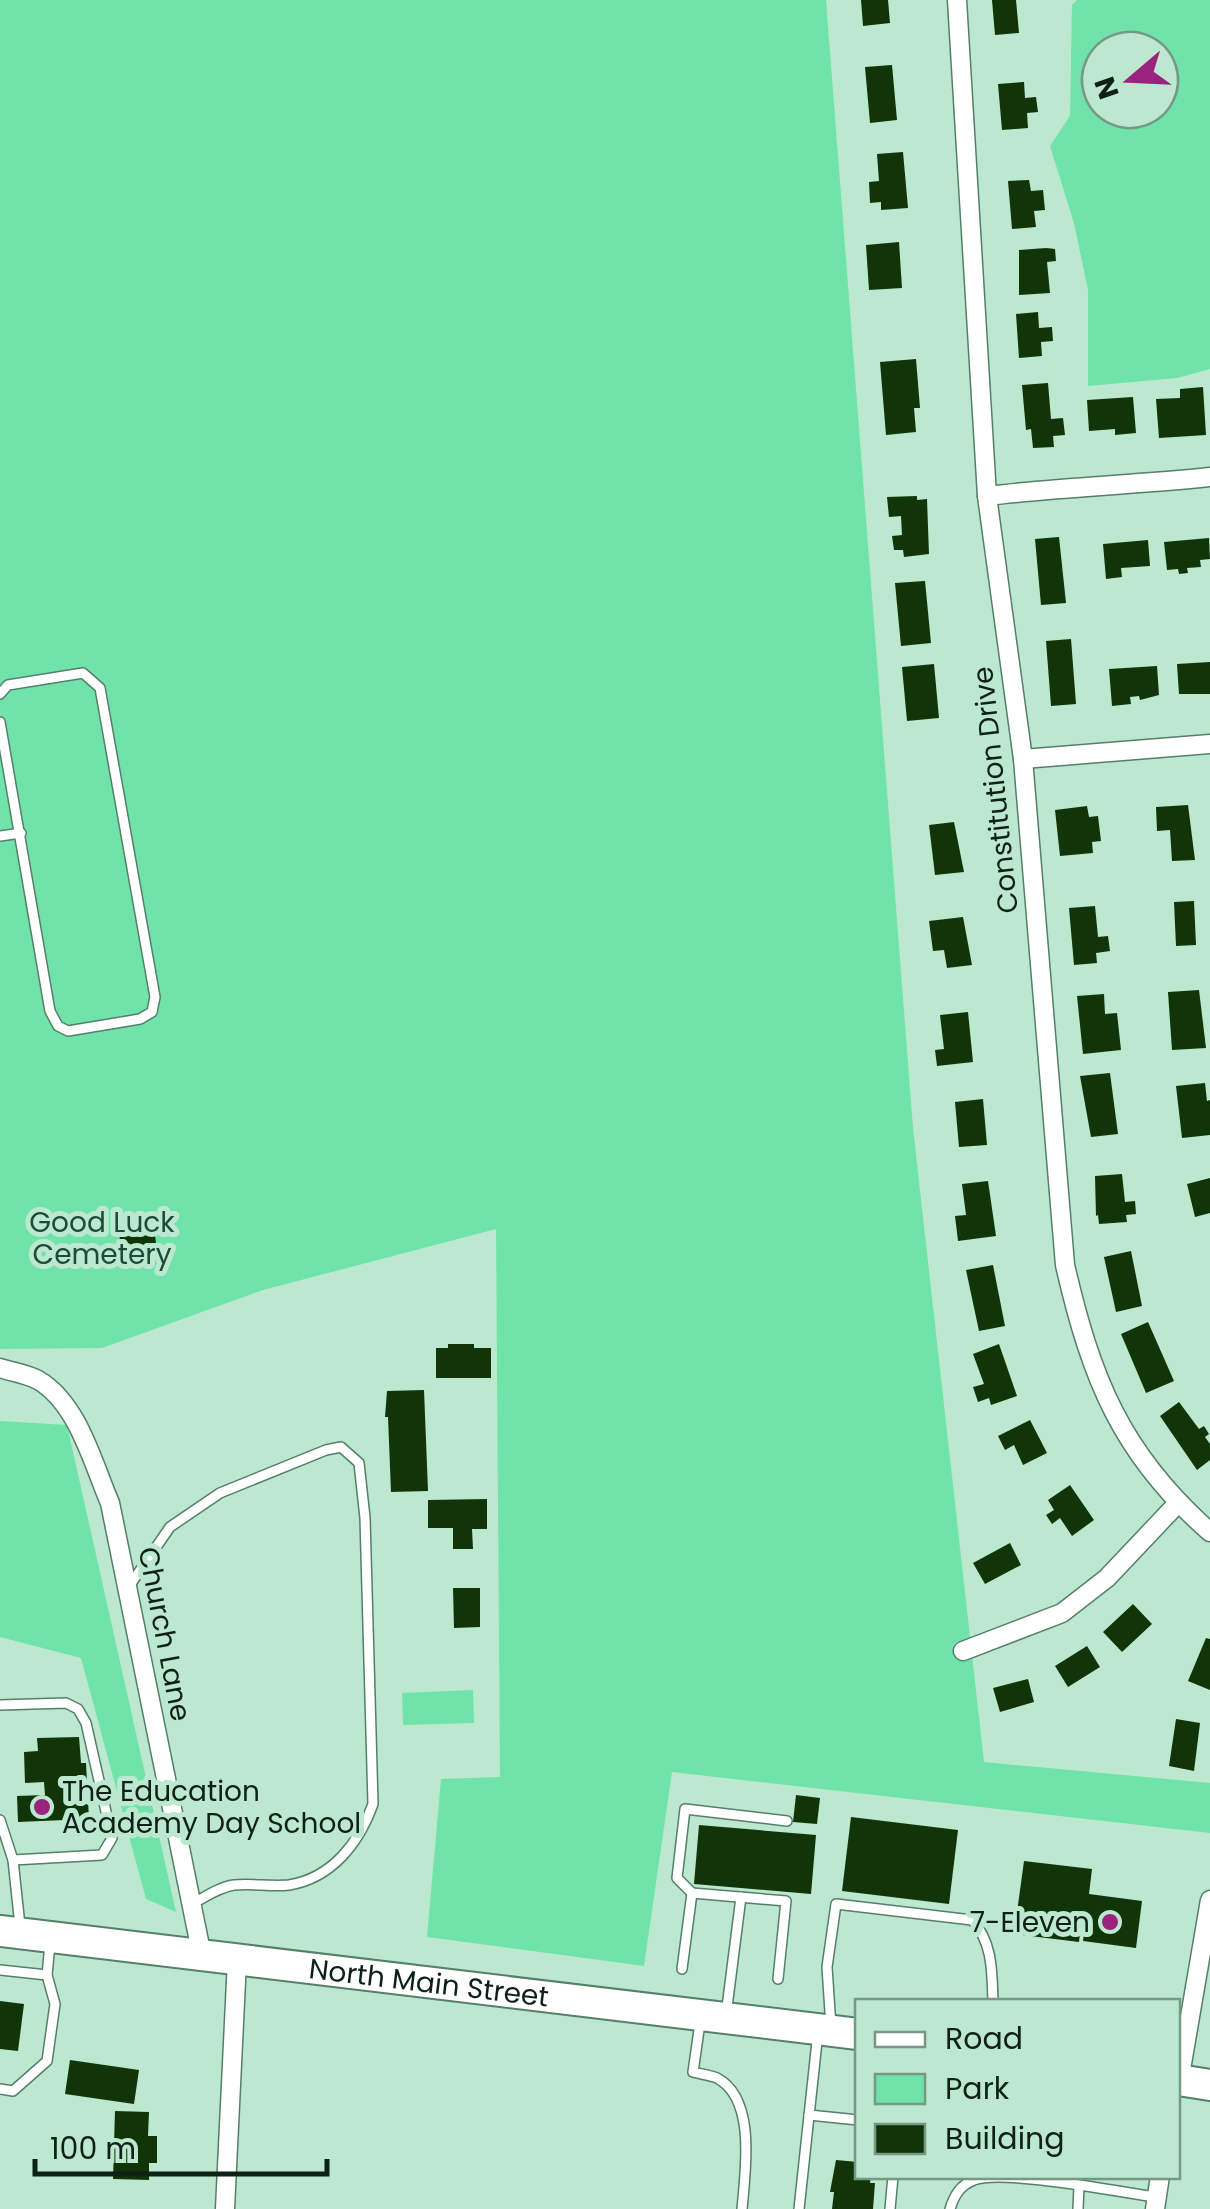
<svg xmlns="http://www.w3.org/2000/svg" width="1210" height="2209" font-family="Poppins,sans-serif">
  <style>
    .green { fill: #70e3ab; fill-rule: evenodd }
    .building { fill: #113509 }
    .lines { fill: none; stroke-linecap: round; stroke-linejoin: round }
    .lane-casing { stroke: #557f69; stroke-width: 12 }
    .street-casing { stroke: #557f69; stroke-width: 21 }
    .highway-casing { stroke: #557f69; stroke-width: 34 }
    .lane { stroke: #fff; stroke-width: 9 }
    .street { stroke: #fff; stroke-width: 18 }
    .highway { stroke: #fff; stroke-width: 30 }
    .poi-dot { fill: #9a237d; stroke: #bbe8ce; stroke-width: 4 }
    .labels { text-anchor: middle; stroke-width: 10; stroke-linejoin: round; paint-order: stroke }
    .street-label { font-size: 28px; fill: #0f2017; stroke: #bbe8ce }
    .park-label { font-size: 28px; fill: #1b4c35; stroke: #bbe8ce }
    .poi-label { font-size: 28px; fill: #0f2017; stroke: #bbe8ce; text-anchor: start }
  </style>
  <rect width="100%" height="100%" fill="#bbe8ce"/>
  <!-- green -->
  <g class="green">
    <path d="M0,0h826l87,1128 71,634 226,21v50l-538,-61 -28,194 -217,-29 14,-158 59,-2 -4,-548 -233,61 -161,58 -102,1z"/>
    <path d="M1077,0h133v369l-33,9 -89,8v-96l-14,-67 -24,-77 20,-30 2,-111zM1100,50h60v60h-60z"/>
    <path d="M0,1421l67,4 109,487 -30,-13 -65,-241 -81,-21z"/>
    <path d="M473,1690l1,33 -71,2 -1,-32z"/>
  </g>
  <!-- building -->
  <g class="building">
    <path d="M861,0h27l2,23 -27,3z"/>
    <path d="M992,0h24l3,33 -24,2z"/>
    <path d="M892,65l5,55 -27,3 -5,-56z"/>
    <path d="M1024,82l1,16 11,-1 2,15 -11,1 1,15 -26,2 -4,-46z"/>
    <path d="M903,152l5,56 -27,2v-8l-11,1 -1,-21 10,-1 -2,-27z"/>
    <path d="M1029,180l2,11 12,-1 2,20 -11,1 2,16 -24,2 -4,-48z"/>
    <path d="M899,242l3,46 -33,2 -3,-45z"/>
    <path d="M1046,248l9,1 1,12 -9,1 3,31 -31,2v-45z"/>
    <path d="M1038,312l1,16 13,-1 1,14 -12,1 1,14 -23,2 -3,-44z"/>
    <path d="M916,359l4,49h-6l2,24 -30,3 -6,-73z"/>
    <path d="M1048,383l3,36 12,-1 2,17 -12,1 1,11 -21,1 -2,-19 -5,1 -4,-45z"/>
    <path d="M1203,387l3,48 -47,3 -3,-39 24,-1v-9z"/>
    <path d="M1133,397l3,36 -21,2v-6l-26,2 -2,-31z"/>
    <path d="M917,496v4l10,-1 2,55 -25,3 -1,-7h-9l-2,-14 10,-1 -1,-19 -12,1 -2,-20z"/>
    <path d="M1059,537l7,66 -25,2 -6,-66z"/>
    <path d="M1209,538l1,21 -10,1 1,7 -14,1 1,5 -9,1 -1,-5 -11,1 -3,-28z"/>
    <path d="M1148,540l2,26 -29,2 1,9 -16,2 -3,-35z"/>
    <path d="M925,581l6,62 -30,3 -6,-63z"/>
    <path d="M1071,639l5,65 -25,2 -5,-65z"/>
    <path d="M1210,662v32h-31l-2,-30z"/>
    <path d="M934,664l5,54 -32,3 -5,-54z"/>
    <path d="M1157,666l2,29 -19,5 -1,-4 -9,1 1,7 -19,2 -3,-37z"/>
    <path d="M1188,805l7,55 -23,1 -2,-31 -13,1 -1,-24z"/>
    <path d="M1087,806l2,11 9,-1 3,25 -9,1 1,11 -33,3 -5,-46z"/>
    <path d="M954,822l10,50 -29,3 -6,-50z"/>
    <path d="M1194,901l2,44 -20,1 -2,-44z"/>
    <path d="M1095,906l3,31 10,-1 2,15 -14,2 1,10 -23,2 -5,-57z"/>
    <path d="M963,917l9,48 -25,3 -3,-18 -11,1 -4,-30z"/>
    <path d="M1199,990l7,58 -34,2 -4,-58z"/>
    <path d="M1104,994l1,20 12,-1 4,37 -38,4 -6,-58z"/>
    <path d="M968,1012l5,50 -36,4 -2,-16 9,-1 -4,-34z"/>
    <path d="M1110,1073l8,61 -27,3 -11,-61z"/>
    <path d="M1205,1083l2,18 3,-1v35l-28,3 -6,-52z"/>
    <path d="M983,1099l4,46 -28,2 -4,-45z"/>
    <path d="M1122,1174l3,28 10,-1 1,13 -10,1 1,7 -28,2 -1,-9 -2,1 -1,-40z"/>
    <path d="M1210,1178v35l-15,4 -8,-33z"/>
    <path d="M988,1181l8,55 -38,5 -3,-25 11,-1 -4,-31z"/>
    <path d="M149,1225l1,10h5l1,8h-5l1,10 -31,3 -2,-28z"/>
    <path d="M1131,1251l11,55 -26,6 -12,-55z"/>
    <path d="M993,1265l12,61 -26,5 -13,-61z"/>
    <path d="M1148,1322l26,59 -28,12 -25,-59z"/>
    <path d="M448,1344h26v4h17v30h-55v-30h12z"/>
    <path d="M999,1344l18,52 -26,9 -2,-7 -11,4 -5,-15 11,-3 -11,-30z"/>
    <path d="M424,1390l4,101 -37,1 -3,-75h-3l2,-26z"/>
    <path d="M1179,1402l20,27 5,-3 5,8 -4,3 5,7v16l-13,10 -37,-54z"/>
    <path d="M1030,1420l17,33 -24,12 -9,-20 -9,5 -7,-14z"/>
    <path d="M1070,1485l24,35 -22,16 -12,-18 -8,6 -6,-9 8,-5 -6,-10z"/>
    <path d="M487,1499v30h-15l1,20h-20v-21h-25v-28z"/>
    <path d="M1010,1543l11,22 -36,19 -12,-21z"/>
    <path d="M453,1588h27v39l-26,1z"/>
    <path d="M1133,1604l19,20 -30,28 -19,-20z"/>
    <path d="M1206,1638l4,1v51l-22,-9z"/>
    <path d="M1087,1646l13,21 -32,20 -13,-21z"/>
    <path d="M1028,1679l6,23 -34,10 -7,-24z"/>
    <path d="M1176,1719l24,4 -6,48 -25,-5z"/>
    <path d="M79,1737l2,26h5l3,56 -71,3 -1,-26 28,-1 -1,-13 -19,1 -1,-31 14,-1 -1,-13z"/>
    <path d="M796,1795l24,3 -3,26 -24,-2z"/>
    <path d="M851,1817l107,13 -9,74 -107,-13z"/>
    <path d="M699,1825l117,10 -5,59 -117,-10z"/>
    <path d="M1024,1861l68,8 -3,25 53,7 -6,47 -53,-7 1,-7 -4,-1 -1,9 -65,-8z"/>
    <path d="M0,2001l24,3 -6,47 -18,-2z"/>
    <path d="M70,2060l69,10 -5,34 -69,-10z"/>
    <path d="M115,2111l34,1 -1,24h9v27h-8v17l-36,-1z"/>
    <path d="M836,2160l22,2v14h13l-1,7h5l-2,26h-41l2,-17h-4z"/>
  </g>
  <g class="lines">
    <defs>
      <g id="lane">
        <path d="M0,694l8,-9 75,-12 17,15 55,309 -3,15 -12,7 -72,12 -10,-5 -8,-15 -50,-289"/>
        <path d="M0,836l21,-3"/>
        <path d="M130,1585l40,-58 50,-34 106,-43 15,-3 18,16 6,55 8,286c-14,39 -41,74 -84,81 -18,2 -37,-2 -55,0 -15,2 -29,12 -42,19"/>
        <path d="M0,1705l66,-2 12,6 8,14 26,115 -10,17 -89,5"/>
        <path d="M0,1820l13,40 7,66"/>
        <path d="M682,1969l10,-76"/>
        <path d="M0,1970l47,5"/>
        <path d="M778,1979l8,-78 -94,-8 -15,-15 8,-69 102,12"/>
        <path d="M726,2015l15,-118"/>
        <path d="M700,2023l-7,49c7,2 17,3 24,6 40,21 28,95 25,131"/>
        <path d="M831,2027l-4,-60 9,-63 136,16c21,22 20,53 21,82"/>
        <path d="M0,2089l13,2 34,-30 8,-57 -8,-29 3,-31"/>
        <path d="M809,2115l49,5"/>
        <path d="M799,2209l19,-177"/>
        <path d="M890,2209l3,-33"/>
        <path d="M950,2209c4,-13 10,-24 24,-29 28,-11 146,12 181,17"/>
        <path d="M1078,2209l1,-23"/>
      </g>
      <g id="street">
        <path d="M957,0l30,496 36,263 42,506c26,113 56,189 145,267"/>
        <path d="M987,496c74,-9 148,-11 223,-19"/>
        <path d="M1023,759l187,-15"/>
        <path d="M0,1368c12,4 27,6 38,12 40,23 55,84 72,123l92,453"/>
        <path d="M963,1651l99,-38 45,-35 70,-74"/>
        <path d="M1178,2087l32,-187"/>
        <path d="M225,2209l12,-249"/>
        <path d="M1155,2209l5,-33"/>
      </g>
      <g id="highway">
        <path id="s1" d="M0,1931l858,103"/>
        <path d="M1178,2080l32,5"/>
      </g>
    </defs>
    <!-- lane casing -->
    <use href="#lane" class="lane-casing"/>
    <!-- street casing -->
    <use href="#street" class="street-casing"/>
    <!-- highway casing -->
    <use href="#highway" class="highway-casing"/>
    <!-- lane -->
    <use href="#lane" class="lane"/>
    <!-- street -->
    <use href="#street" class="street"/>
    <!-- highway -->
    <use href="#highway" class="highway"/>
  </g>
  <!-- markers -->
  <g class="poi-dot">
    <circle cx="42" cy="1807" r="10"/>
    <circle cx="1110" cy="1922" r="10"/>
  </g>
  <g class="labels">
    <!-- street labels -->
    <g class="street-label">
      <text transform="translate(995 790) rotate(-96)" y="10">Constitution Drive</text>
      <text transform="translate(165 1634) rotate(79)" y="10">Church Lane</text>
      <text dy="10" stroke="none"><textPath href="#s1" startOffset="432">North Main Street</textPath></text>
    </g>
    <!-- park labels -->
    <g class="park-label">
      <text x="102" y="1232">Good Luck<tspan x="102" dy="32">Cemetery</tspan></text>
    </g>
    <!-- poi labels -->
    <g class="poi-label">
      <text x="62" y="1801">The Education<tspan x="62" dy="32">Academy Day School</tspan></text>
      <text x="1090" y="1932" text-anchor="end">7-Eleven</text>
    </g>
  </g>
  <!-- legend -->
  <rect x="855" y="1999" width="325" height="180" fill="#bbe8ce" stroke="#769885" stroke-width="2.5"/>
  <rect x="875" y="2032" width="50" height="15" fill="#ffffff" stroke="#769885" stroke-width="2.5"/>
  <text x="945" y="2049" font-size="30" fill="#0f2017">Road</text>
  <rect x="875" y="2074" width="50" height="30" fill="#70e3ab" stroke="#769885" stroke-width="2.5"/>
  <text x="945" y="2099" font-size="30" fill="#0f2017">Park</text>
  <rect x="875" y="2124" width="50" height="30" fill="#113509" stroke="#769885" stroke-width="2.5"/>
  <text x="945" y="2149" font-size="30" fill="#0f2017">Building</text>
  <!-- north arrow -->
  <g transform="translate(1130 80) rotate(251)"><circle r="48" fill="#bbe8ce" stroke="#769885" stroke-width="2.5"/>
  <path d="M0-8L18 38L0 25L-18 38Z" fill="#9a237d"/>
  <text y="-15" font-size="28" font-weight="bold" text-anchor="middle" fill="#0f2017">N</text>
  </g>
  <!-- scale -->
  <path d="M35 2159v15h292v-15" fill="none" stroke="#0f2017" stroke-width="5"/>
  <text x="50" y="2159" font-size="30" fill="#0f2017" stroke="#bbe8ce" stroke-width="8" paint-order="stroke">100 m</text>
</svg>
